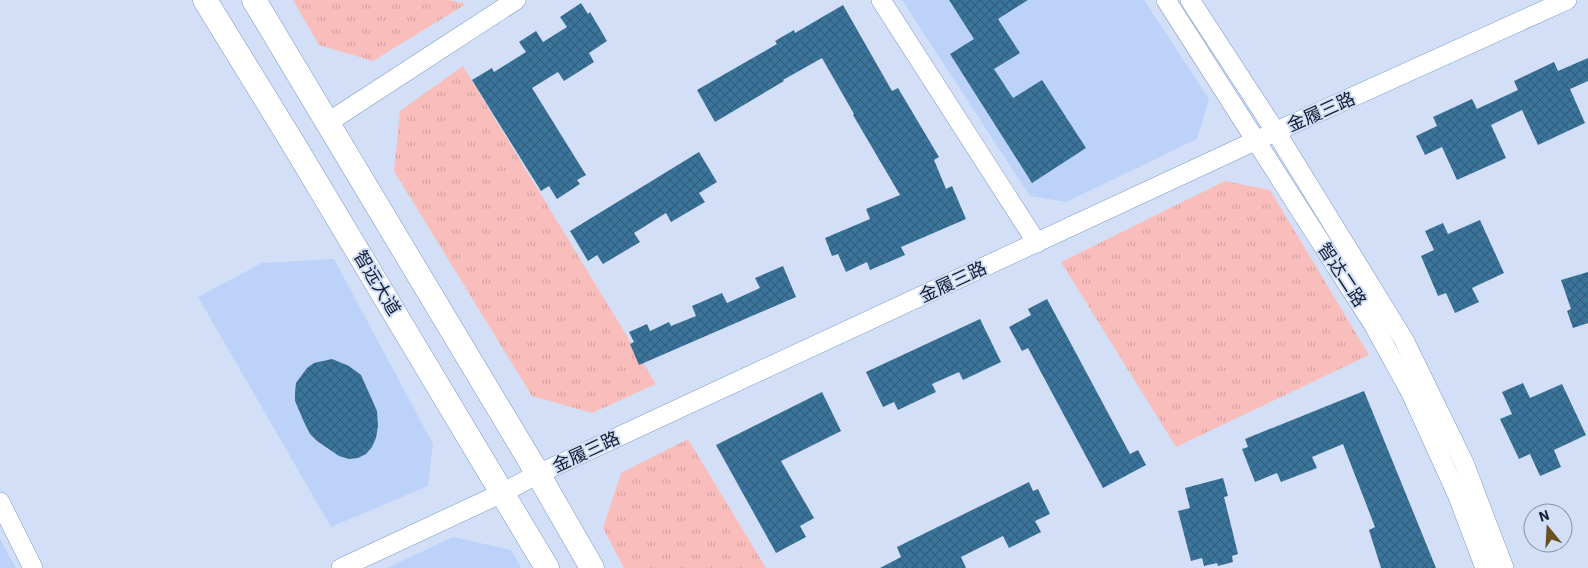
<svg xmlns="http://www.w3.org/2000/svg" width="1588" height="568" font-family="'IBM Plex Sans','Noto Sans SC',sans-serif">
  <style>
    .built { fill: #bcd2f8 }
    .park { fill: url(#park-tufts) }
    .building { fill: url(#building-cross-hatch) }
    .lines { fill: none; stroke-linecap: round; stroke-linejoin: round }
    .minor-casing { stroke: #7897cb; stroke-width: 20 }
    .major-casing { stroke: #7897cb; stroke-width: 25 }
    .minor { stroke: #fff; stroke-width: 19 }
    .major { stroke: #fff; stroke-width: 24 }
    .labels { text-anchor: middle; stroke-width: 4; stroke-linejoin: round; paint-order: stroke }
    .street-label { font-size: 18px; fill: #131e33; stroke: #d2dff6 }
  </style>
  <defs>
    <pattern id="park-tufts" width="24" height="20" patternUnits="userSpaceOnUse" patternTransform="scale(1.25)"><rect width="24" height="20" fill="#f9bebc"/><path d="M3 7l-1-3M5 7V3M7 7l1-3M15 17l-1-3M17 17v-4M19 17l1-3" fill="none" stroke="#d5a3a2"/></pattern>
    <pattern id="building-cross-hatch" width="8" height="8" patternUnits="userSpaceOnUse" patternTransform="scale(1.25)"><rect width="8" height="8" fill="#3c759c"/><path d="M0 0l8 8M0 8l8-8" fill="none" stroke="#315f80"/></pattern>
  </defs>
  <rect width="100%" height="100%" fill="#d2dff6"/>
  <!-- built -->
  <g class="built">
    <path d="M902,0h242l65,99 -12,40 -131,63 -36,-6z"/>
    <path d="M334,259l99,185 -5,42 -97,41 -133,-230 64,-34z"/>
    <path d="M453,537l58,13 10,18h-134z"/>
    <path d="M0,539l16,29h-16z"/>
  </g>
  <!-- park -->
  <g class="park">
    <path d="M293,0h156l17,4 -93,57 -54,-16z"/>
    <path d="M463,66l193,318 -64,29 -60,-17 -138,-225 6,-60z"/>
    <path d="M1225,181l45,9 99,165 -193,92 -115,-185z"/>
    <path d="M688,439l78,129h-142l-21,-40 18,-55z"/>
  </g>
  <!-- building -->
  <g class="building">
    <path d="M949,0h79l-30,19 22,34 -26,16 19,29 29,-18 44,68 -54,35 -82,-129 24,-15z"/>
    <path d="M581,3l7,11 2,-2 17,29 -18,12 5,9 -30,19 -6,-9 -26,16 54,87 -9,5 3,4 -23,15 -8,-13 -8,5 -69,-111 20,-12 2,4 32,-20 -7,-10 17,-11 7,11 24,-15 -7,-10z"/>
    <path d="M843,5l49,86 6,-3 41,69 -5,3 12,29 6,-3 14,33 -65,28 4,8 -35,15 -3,-8 -21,10 -8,-18 -6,2 -7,-18 45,-19 -4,-10 34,-14 -47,-80 1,-1 -32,-56 -39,22 1,1 -69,41 -18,-32 80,-46 -2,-3 19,-11 1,3z"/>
    <path d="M1588,58v23l-18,8 15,34 -47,22 -16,-35 -31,15 15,33 -49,22 -15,-33 -17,8 -9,-19 21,-10 -4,-9 39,-18 5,10 41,-19 -4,-9 40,-19 4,9z"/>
    <path d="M699,152l18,30 -18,11 6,9 -34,20 -5,-9 -32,20 6,9 -37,22 -6,-9 -9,6 -18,-30z"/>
    <path d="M1480,220l24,53 -32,15 7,14 -24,11 -9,-20 -8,3 -17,-40 13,-6 -9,-19 18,-8 5,11z"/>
    <path d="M783,266l13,31 -157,68 -9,-21 4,-2 -5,-10 18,-8 3,7 19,-9 2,4 25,-10 -4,-10 30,-13 5,10 33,-15 -5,-10z"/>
    <path d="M1588,272v51l-15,5 -6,-17 4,-2 -10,-29z"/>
    <path d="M1047,299l83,155 8,-4 8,15 -43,23 -75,-140 -6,3 -13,-24 22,-12 -3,-6z"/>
    <path d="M980,319l21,43 -38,18 -4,-8 -27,12 4,8 -38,18 -4,-8 -11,5 -17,-35z"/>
    <path d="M332,359l17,7 12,9 16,36 1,15 -2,12 -4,9 -6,7 -8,4 -9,1 -10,-3 -22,-15 -7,-7 -6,-12 -9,-21v-9l1,-9 11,-15 7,-5z"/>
    <path d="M1523,383l7,15 32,-14 24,51 -32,15 7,17 -21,9 -10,-22 -11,5 -19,-40 12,-5 -10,-22z"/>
    <path d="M1364,391l72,177h-55l-12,-38 6,-3 -32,-83 -31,13 5,11 -36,14 -4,-9 -22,9 -13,-33 6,-2 -3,-8z"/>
    <path d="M822,392l19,39 -60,30 33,57 -14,8 6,11 -30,16 -60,-108z"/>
    <path d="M1223,478l5,18 -4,1 14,57 -6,2 1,6 -15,4 -1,-3 -13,3 -2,-8 -11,3 -13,-50 12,-3 -5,-20z"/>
    <path d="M1029,482l4,9 5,-2 12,25 -15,7 6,11 -32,16 -6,-12 -42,21 5,11h-86l21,-11 -4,-10z"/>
  </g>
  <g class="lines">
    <defs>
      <g id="minor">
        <path d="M881,0l156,243"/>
        <path d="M1166,0l207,324 38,69 46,101 28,74"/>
        <path d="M1190,0l86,132 128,208 60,123 40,105"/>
        <path d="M327,123l189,-123"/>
        <path d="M0,502l33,66"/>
        <path d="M341,568l161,-75 36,-19 717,-333 312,-141"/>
      </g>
      <g id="major">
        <path d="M205,0l89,145 253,423"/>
        <path d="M254,0l284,474 54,94"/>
      </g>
    </defs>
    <!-- minor casing -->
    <use href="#minor" class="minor-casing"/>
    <!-- major casing -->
    <use href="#major" class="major-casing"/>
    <!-- minor -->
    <use href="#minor" class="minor"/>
    <!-- major -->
    <use href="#major" class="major"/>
  </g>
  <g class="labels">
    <!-- street labels -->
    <g class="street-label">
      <text transform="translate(1321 112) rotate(-24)" y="6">金履三路</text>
      <text transform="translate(1342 275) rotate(57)" y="6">智达二路</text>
      <text transform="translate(953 282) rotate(-25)" y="6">金履三路</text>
      <text transform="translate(377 283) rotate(59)" y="6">智远大道</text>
      <text transform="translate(586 452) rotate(-25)" y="6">金履三路</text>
    </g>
  </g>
  <!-- north arrow -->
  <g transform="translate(1548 528) rotate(342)"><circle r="24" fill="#d2dff6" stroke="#8692a8"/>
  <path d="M0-4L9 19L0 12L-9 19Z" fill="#6a5122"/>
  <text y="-8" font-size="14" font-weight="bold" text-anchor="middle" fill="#131e33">N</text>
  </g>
</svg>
